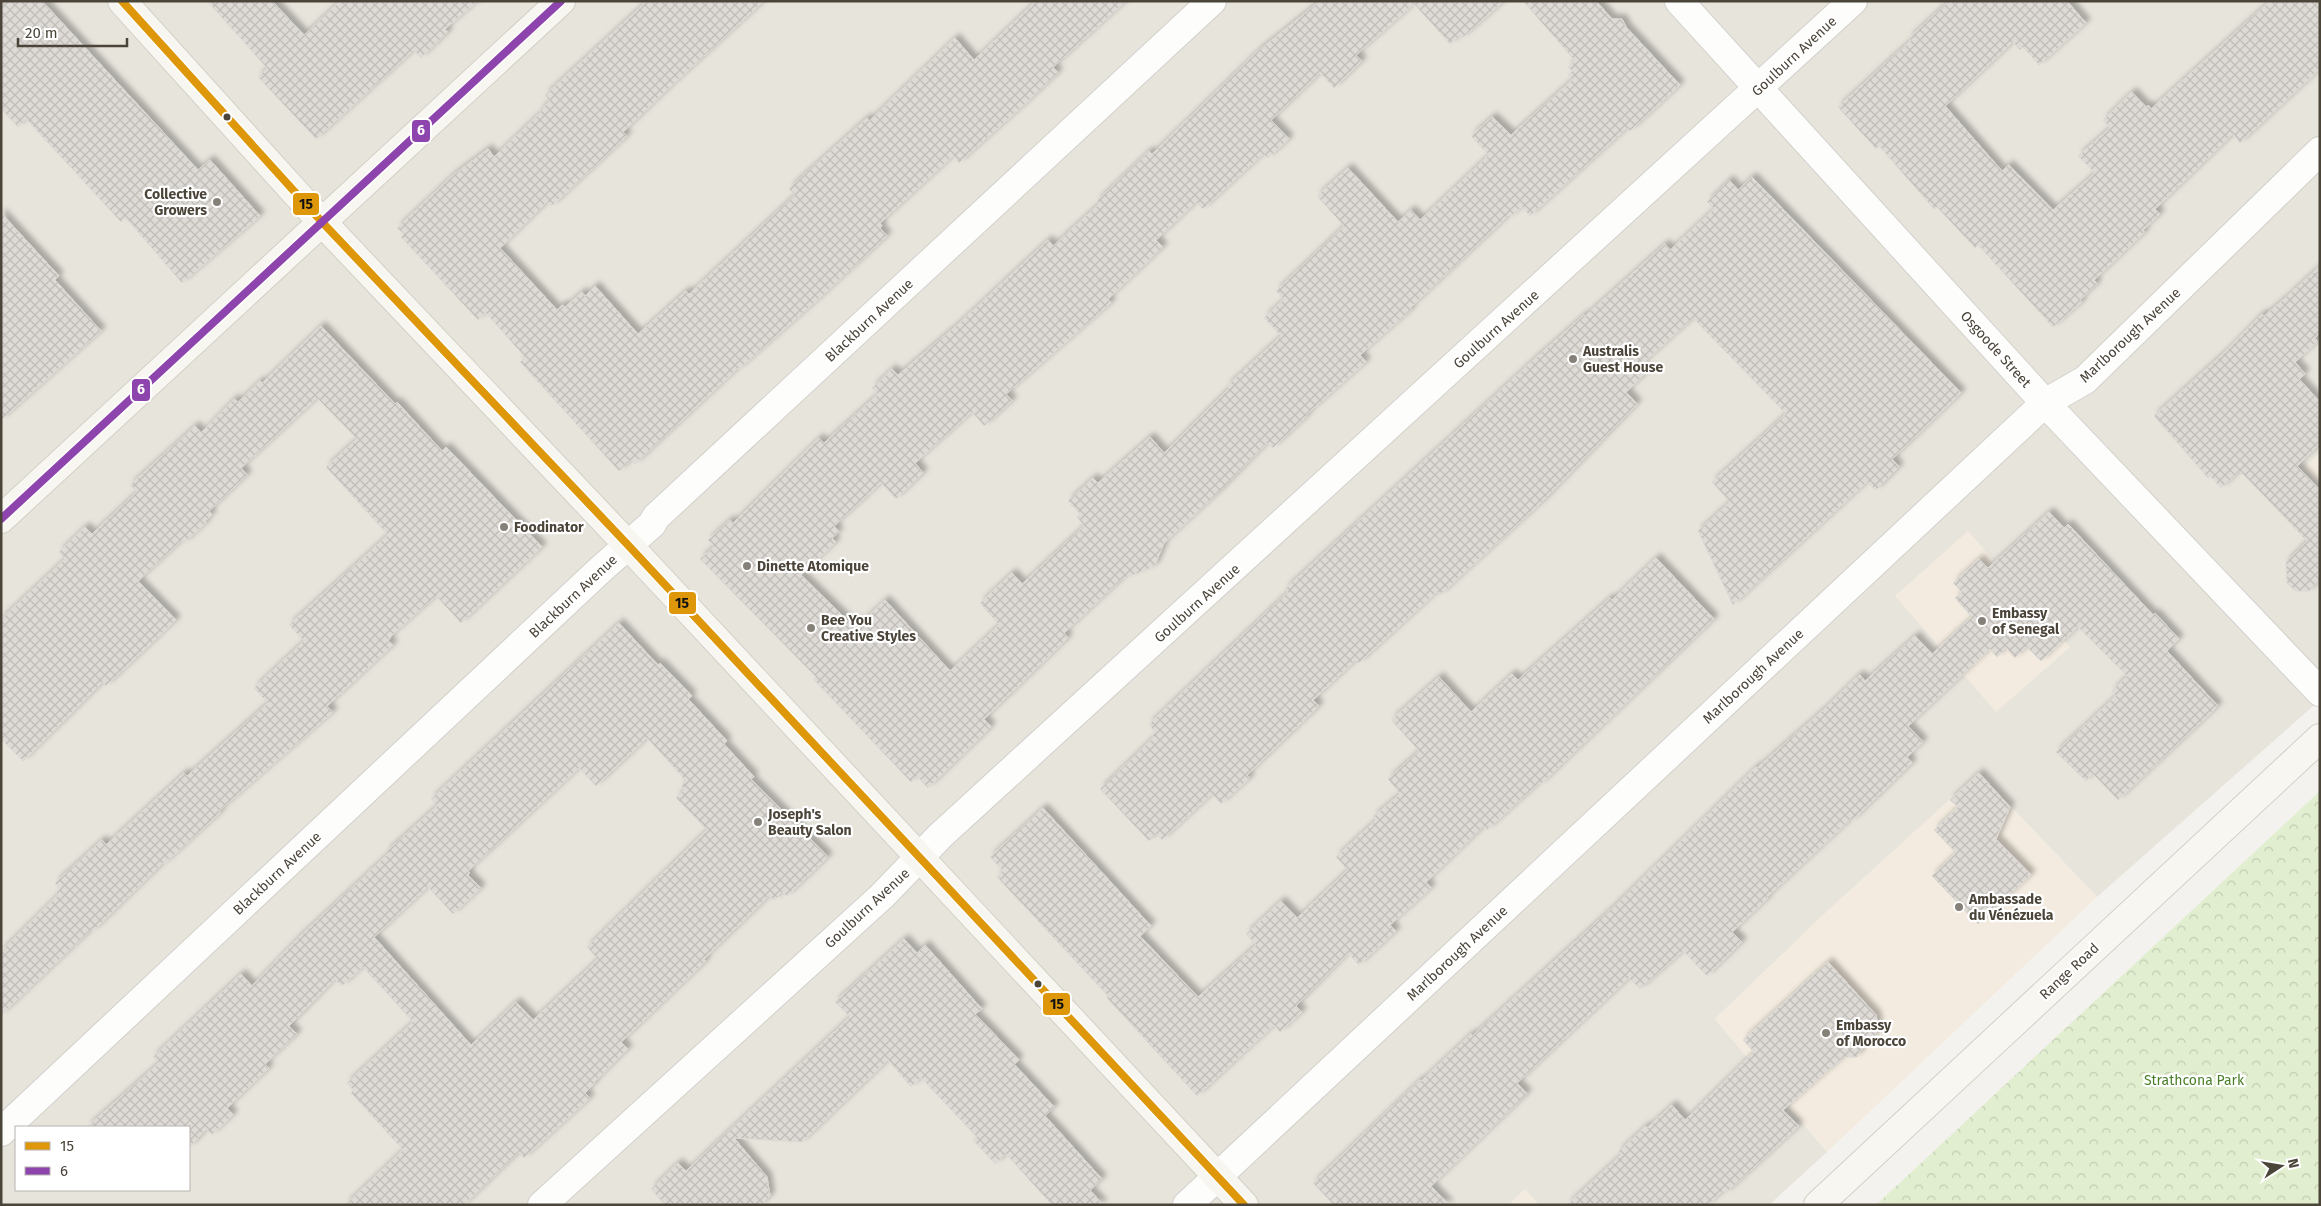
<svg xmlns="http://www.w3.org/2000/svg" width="2321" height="1206" font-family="'Fira Sans',sans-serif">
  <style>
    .residential { fill: #e7e4dc; fill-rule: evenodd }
    .commercial { fill: #f3ebdf }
    .park { fill: url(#park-crowns) }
    .building { fill: url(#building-cross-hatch); stroke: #dcd9d4; fill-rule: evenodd; filter: url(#shadow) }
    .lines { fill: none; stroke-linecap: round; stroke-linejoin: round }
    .street-casing { stroke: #d2d0cb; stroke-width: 30 }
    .secondary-casing { stroke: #d3cfc5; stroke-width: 30 }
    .street { stroke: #fdfdfc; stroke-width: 28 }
    .secondary { stroke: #f7f6f1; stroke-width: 28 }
    .bus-1-casing { stroke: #fff; stroke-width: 11 }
    .bus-2-casing { stroke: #fff; stroke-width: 11 }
    .bus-1 { stroke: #dd9709; stroke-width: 8 }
    .bus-2 { stroke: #8e44ad; stroke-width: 8 }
    .bus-dot { fill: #4b4439; stroke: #fff; stroke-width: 2 }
    .poi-dot { fill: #868178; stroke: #fff; stroke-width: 2 }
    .labels { text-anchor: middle; stroke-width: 4.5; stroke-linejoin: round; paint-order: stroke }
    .street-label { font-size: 14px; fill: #4b4439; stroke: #fff }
    .poi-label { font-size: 14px; font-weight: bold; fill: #4b4439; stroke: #fff; text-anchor: start }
    .park-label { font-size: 14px; fill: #4a7f2a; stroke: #fff }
    .line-badge { stroke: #fff; stroke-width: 2 }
    .badge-label { font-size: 14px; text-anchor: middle; font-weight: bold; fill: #fff }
    .pale-badge-label { font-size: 14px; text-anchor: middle; font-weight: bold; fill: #111 }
  </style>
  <defs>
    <pattern id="park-crowns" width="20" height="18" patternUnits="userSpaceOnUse" patternTransform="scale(1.25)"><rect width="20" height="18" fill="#e1eecf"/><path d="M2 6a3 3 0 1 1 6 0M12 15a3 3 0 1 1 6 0" fill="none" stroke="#c3cdb2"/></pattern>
    <pattern id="building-cross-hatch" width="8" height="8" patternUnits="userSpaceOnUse" patternTransform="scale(1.25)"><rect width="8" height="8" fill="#dedbd6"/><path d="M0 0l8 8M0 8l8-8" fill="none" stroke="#c0bdb8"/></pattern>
    <filter id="shadow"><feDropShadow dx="4.5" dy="-4.5" stdDeviation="2.5" flood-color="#0004"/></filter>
  </defs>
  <rect width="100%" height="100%" fill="#f4f2ee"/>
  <!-- residential -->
  <path class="residential" d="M1,1h2319v452l-16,15 16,17v215l-223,197 -118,-124 -158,144 -106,102 112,133 -58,53h-230l-14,-16 -16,16h-1508zM16,1127h173v63h-173z"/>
  <!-- commercial -->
  <g class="commercial">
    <path d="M2320,453v32l-16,-17z"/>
    <path d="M1968,531l102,116 -74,65 -101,-116z"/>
    <path d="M1979,773l118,124 -270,255 -112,-133 106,-102z"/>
    <path d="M1525,1189l14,16h-29z"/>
  </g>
  <!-- park -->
  <path class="park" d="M2320,791v414h-444z"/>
  <!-- building -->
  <g class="building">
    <path d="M1,1h41l156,169 12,-10 50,56 -78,67 -57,-66 -4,5 -95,-103 -8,8 -17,-18z"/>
    <path d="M207,1h65l32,34 36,-34h138l-33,28 3,3 -27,26 -7,-8 -98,89 -58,-62 9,-9z"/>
    <path d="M647,1h117l-95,87 -46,44 4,4 -75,70 -5,-4 -47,46 57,62 5,-5 3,2 17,-15 3,4 10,-10 43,48 48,-43 3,3 106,-99 -6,-6 8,-8 70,-63 2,3 86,-83 19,22 62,-59h90l-73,66 5,6 -32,30 -67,60 -6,-7 -73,67 2,3 -2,2 7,8 -73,67 -75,66 -1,-1 -103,96 -4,-4 -12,11 -99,-109 5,-5 -40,-45 -7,8 -77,-83 3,-3 -7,-6 55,-52 36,-27 6,8 47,-45 -1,-2 10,-9 -5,-6z"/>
    <path d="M1320,1h184l-42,37 -3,-2 -9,8 -36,-40 -58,51 6,6 -28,27 -14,-15 -49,47 18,19 -21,19 -5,-4 -60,55 -7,-7 -40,38 7,7 -55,52 3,4 -105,91 6,7 -28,25 -12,-14 -57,51 8,10 -27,26 -15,-16 -47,43 5,6 -7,6 4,4 -35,33 50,49 4,-4 5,4 25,-24 65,71 49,-46 -19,-22 32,-30 10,11 62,-58 -7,-9 3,-3 -12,-13 25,-23 5,5 52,-46 14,16 65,-65 -2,-2 54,-50 -17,-18 20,-19 -8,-8 68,-65 -27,-30 31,-28 50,54 13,-12 9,10 69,-65 -18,-19 21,-19 19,18 61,-55 -4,-5 4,-4 -4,-4 7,-6 -52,-60h73l16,18h10l4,8 54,58 -50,46 -3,-3 -97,88 -8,-9 -11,9 -2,-1 -99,93 1,2 -51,45 6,7 -60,53 1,1 -34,32 -6,-5 -47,48 -56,52 -9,22 -4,3 -29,11 -58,54 4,5 -84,81 7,8 -63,61 -11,-12 -6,6 -98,-103 3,-2 -116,-118 14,-12 -6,-7 22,-20 3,3 86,-85 5,5 54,-49 -6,-6 20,-19 6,6 59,-50 91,-85 5,6 46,-42 -2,-3 52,-50 3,3 106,-103z"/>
    <path d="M1949,1h118l19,22 -47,42 -16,-18 -3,3 -7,-8 -68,64 57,65 7,-6 44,45 42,-37 -17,-17 32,-28 -7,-8 29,-28 14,15 2,-2 3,4 119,-108h50v68l-80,74 -7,-9 -78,75 5,5 -17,16 2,2 -51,48 3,4 -17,16 2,2 -29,25 -75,-82 -3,3 -38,-41 -3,2 -55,-63 -3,3 -38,-42 73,-67 -2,-2z"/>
    <path d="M1752,177l209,216 -69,66 7,8 -23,23 -9,-8 -134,123 -35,-74 32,-29 -18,-20 74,-68 -93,-96 -52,47 6,7 -21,20 11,12 -95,98 -102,93 -3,-3 -78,71 -3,-3 -43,40 6,6 -72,69 3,3 -29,26 -9,-10 -50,46 -6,-6 -7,7 -49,-52 54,-52 -2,-2 3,-2 -6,-9 139,-132 -3,-3 245,-226 54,-48 1,1 80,-72 5,6 44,-41 -7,-7 22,-22 9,10z"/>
    <path d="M1,213l58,63 -4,4 46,51 -100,89z"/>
    <path d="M2320,266v67l-5,5 2,4 -22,20 10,12 -6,5 21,23v42l-23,22 23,24v90l-11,11h-14l-8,-8 -1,-21 21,-21 -67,-70 -19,17 -11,-12 -2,2 -54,-62 71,-64 37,-38 2,2 19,-16z"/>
    <path d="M321,326l74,78 2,-2 45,49 4,-4 96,100 -81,76 -25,-27 -44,39 -4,6 5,4 -66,61 6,6 -114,99 1,2 -56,51 -1,-1 -70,68 -1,-2 -91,86v-64l57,-56 -2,-2 4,-4 -5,-6 47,-43 4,5 78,-72 3,3 81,-73 -14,-15 50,-47 -15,-16 99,-90 -62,-68 31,-28 -40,-41 -76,70 6,7 -38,36 3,4 -7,6 1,2 -22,20 -3,-2 -43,40 38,39 -70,66 -3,-4 -80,79 -22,-22v-120l64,-60 -6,-7 26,-25 7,7 45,-42 -7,-7 31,-28 34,-31 6,7 33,-34 4,3 22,-21 2,2z"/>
    <path d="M2049,512l15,16 4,-4 85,91 2,-2 24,26 -12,12 51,55 -100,94 -25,-26 -7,7 -30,-29 60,-56 -4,-5 15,-15 -49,-49 -37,34 -14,-14 -12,11 -9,-10 -9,9 -7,-8 -82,77 15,16 -16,15 5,6 -60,58 -1,-2 -84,78 1,1 -36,34 10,10 -35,34 -24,-25 -43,38 -11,-11 -112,105 10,11 -96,92 18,19h-115l-21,-22 107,-103 1,1 50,-47 1,2 138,-126 146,-143 1,1 65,-57 34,-33 4,-3 5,6 50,-45 17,18 40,-37 -17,-19 7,-6 -9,-9 26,-24 9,9z"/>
    <path d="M1656,558l58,61 -174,166 -1,-2 -52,47 -3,-4 -58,56 5,6 -41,37 6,6 -37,34 -11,-12 -52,53 6,6 -22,20 -6,-7 -77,71 -90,-98 1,-2 -111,-119 6,-6 -13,-14 53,-49 108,118 -11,10 58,61 58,-52 -10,-11 35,-33 16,17 51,-48 -12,-13 40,-37 -3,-3 27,-23 -12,-15 31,-28 -28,-31 48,-43 32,35 41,-38 6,6 92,-82 2,2z"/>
    <path d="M619,623l39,42 2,-2 32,33 -4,3 39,42 -3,3 30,33 -3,2 77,78 -41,39 -5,-4 -8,8 -5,-4 -65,63 2,2 -85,81 7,7 -34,33 1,1 -10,10 5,5 -12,11 -54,49 -5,-6 -55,53h-119l58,-55 -52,-57 2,-3 -6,-7 66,-61 -50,-55 -21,19 -7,-7 -46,47 8,8 -32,30 4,4 -42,40 6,7 -21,20 -6,-6 -17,19v-23l-3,2h-99l72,-64 -6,-6 88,-83 11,12 45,-47 91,-85 -2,-2 51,-46 -6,-7zM647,738l39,43 -5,5 3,4 -8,8 31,32 -120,117 11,12 -38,36 -27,25 -17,-18 -45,43 -97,-108 54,-50 25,27 28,-26 -13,-13 2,-2 -2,-2 111,-103 17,18z"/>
    <path d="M1979,773l31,34 -14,32 35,36 -53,49 -46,-48 24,-23 -22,-23 24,-23 -8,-7z"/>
    <path d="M904,939l13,14 8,-8 57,64 -7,5 44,46 -5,4 40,43 -9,9 57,63 -12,11 13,15h-51l-46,-51 -11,10 -22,-24 4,-3 -56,-59 -10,9 -23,-27 -86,82 -68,-4 33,39 3,19 -9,9h-96l-14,-16 27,-26 8,8 164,-154 -15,-15z"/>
    <path d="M1828,962l48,53 2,11 -3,10 -13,12 -5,9h-13l-61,53 16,16 -73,67 -3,-2 -15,14h-141l54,-50 -3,-3 28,-26 1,2 25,-23 13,15 69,-68 -11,-12z"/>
  </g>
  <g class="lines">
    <defs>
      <g id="street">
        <path d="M1679,1l366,402 275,289"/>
        <path d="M1,1132l599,-562 52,-46 4,-7 556,-516"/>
        <path d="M542,1205l340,-309 59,-61 912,-834"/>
        <path d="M1187,1205l858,-802 40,-23 235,-229"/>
      </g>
      <g id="secondary">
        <path d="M122,1l200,221 305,322 617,661"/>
        <path d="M1,519l560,-518"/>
        <path d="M1818,1205l502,-467"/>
      </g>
    </defs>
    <!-- street casing -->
    <use href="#street" class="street-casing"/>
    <!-- secondary casing -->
    <use href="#secondary" class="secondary-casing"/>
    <!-- street -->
    <use href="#street" class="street"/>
    <!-- secondary -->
    <use href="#secondary" class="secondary"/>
    <defs>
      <path id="bus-1" d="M122,1l200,221 305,322 617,661"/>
      <path id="bus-2" d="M1,519l560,-518"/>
    </defs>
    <!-- bus-1 casing -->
    <use href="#bus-1" class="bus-1-casing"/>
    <!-- bus-2 casing -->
    <use href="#bus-2" class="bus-2-casing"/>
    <!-- bus-1 -->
    <use href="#bus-1" class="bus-1"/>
    <!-- bus-2 -->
    <use href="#bus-2" class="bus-2"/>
  </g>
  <!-- markers -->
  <g class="bus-dot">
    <circle cx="227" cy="117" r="4.5"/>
    <circle cx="1038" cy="984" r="4.5"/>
  </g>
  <g class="poi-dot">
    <circle cx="217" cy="202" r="5"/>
    <circle cx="1573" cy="359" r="5"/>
    <circle cx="504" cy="527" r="5"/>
    <circle cx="747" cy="566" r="5"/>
    <circle cx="1982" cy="621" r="5"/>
    <circle cx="811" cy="628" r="5"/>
    <circle cx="758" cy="822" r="5"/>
    <circle cx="1959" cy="907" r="5"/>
    <circle cx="1826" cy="1033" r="5"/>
  </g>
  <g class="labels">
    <!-- street labels -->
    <g class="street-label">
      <text transform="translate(1794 56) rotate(-43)" y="5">Goulburn Avenue</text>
      <text transform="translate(869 320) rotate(-43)" y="5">Blackburn Avenue</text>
      <text transform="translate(1496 329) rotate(-42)" y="5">Goulburn Avenue</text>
      <text transform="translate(2130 335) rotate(-43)" y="5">Marlborough Avenue</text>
      <text transform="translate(1996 349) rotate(48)" y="5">Osgoode Street</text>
      <text transform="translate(573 596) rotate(-43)" y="5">Blackburn Avenue</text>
      <text transform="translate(1197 603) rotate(-42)" y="5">Goulburn Avenue</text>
      <text transform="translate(1753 676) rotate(-43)" y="5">Marlborough Avenue</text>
      <text transform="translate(277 873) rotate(-43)" y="5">Blackburn Avenue</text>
      <text transform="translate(867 908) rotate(-43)" y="5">Goulburn Avenue</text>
      <text transform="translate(1457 953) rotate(-43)" y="5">Marlborough Avenue</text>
      <text transform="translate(2069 971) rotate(-43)" y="5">Range Road</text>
    </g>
    <!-- poi labels -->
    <g class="poi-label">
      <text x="207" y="199" text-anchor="end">Collective<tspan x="207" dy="16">Growers</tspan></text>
      <text x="1583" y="356">Australis<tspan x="1583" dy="16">Guest House</tspan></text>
      <text x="514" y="532">Foodinator</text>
      <text x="757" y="571">Dinette Atomique</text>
      <text x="1992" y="618">Embassy<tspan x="1992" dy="16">of Senegal</tspan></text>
      <text x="821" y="625">Bee You<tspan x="821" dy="16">Creative Styles</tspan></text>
      <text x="768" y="819">Joseph's<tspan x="768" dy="16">Beauty Salon</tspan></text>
      <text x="1969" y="904">Ambassade<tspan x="1969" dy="16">du Vénézuela</tspan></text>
      <text x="1836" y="1030">Embassy<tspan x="1836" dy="16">of Morocco</tspan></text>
    </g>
    <!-- park labels -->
    <g class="park-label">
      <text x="2194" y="1085">Strathcona Park</text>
    </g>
  </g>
  <g class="line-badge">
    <rect x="411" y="119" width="20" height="24" rx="5" fill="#8e44ad"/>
    <rect x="292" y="192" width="28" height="24" rx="5" fill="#dd9709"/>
    <rect x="131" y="378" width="20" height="24" rx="5" fill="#8e44ad"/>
    <rect x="668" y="591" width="29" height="24" rx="5" fill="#dd9709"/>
    <rect x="1042" y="992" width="29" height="24" rx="5" fill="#dd9709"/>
  </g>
  <g class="badge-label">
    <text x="421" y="135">6</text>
    <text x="141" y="394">6</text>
  </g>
  <g class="pale-badge-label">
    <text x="306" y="209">15</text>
    <text x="682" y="608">15</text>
    <text x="1057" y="1009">15</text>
  </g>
  <!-- border -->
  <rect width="2321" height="1206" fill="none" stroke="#4b4439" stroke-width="5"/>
  <!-- legend -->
  <rect x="15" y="1126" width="175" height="65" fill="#ffffff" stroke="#b7b4b0"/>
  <rect x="25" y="1142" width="25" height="8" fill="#dd9709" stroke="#b7b4b0"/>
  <text x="60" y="1151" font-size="15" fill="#4b4439">15</text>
  <rect x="25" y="1167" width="25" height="8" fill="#8e44ad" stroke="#b7b4b0"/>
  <text x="60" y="1176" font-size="15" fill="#4b4439">6</text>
  <!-- north arrow -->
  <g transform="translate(2281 1166) rotate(78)" stroke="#ffffff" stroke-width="4" paint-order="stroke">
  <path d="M0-4L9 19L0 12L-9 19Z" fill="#4b4439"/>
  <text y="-8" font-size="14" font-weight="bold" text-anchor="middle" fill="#4b4439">N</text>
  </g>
  <!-- scale -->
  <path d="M18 38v8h109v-8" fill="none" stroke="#4b4439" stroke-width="2.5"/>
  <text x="25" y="38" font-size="15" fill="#4b4439" stroke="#ffffff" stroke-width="4" paint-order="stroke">20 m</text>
</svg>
